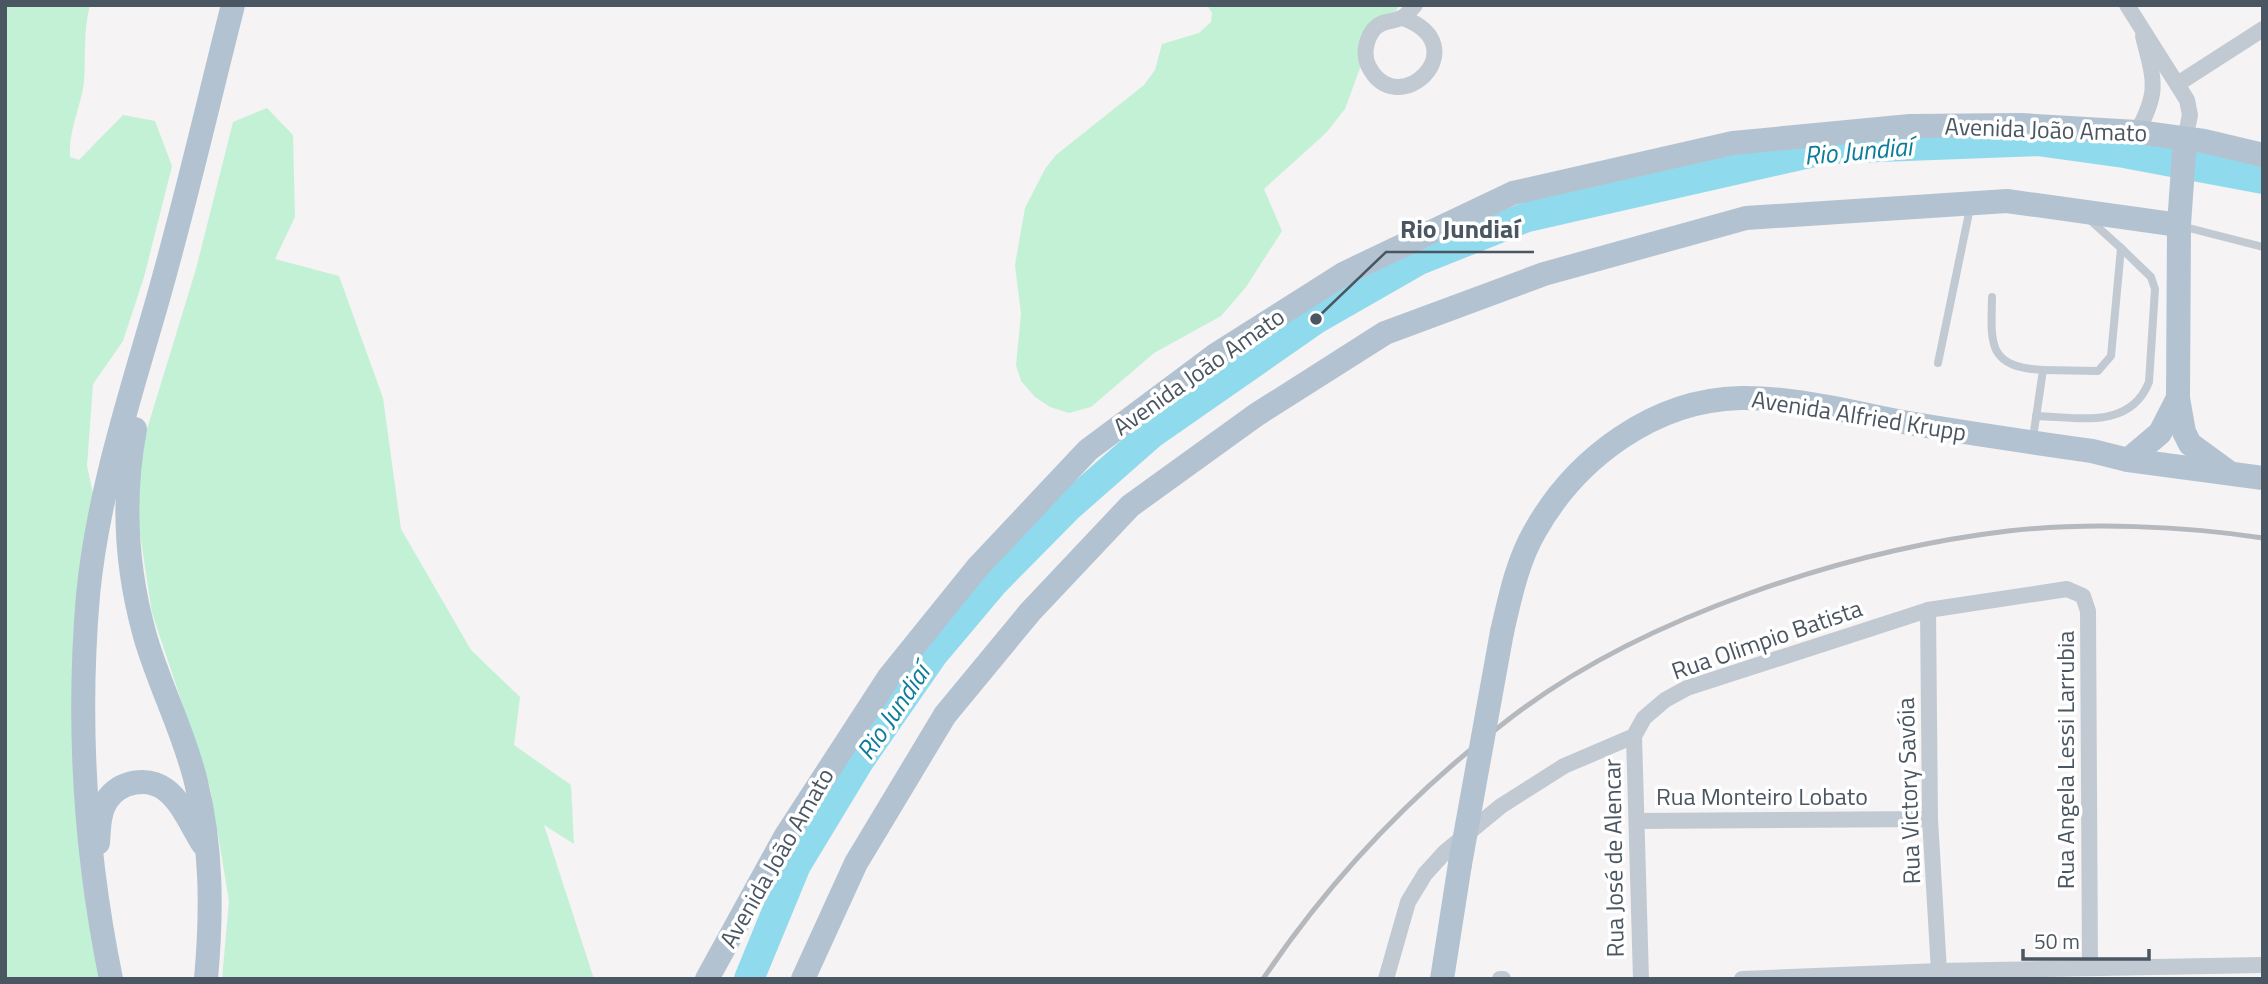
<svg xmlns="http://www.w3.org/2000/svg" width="2268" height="984" font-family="'Titillium Web',sans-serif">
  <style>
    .green { fill: #c3f1d5 }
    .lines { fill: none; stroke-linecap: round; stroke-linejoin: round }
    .river { stroke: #90daee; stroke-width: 30 }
    .lane { stroke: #c1cad2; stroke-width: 8 }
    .street { stroke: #c1cad2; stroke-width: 16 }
    .primary { stroke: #b3c2d1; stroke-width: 24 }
    .rail { stroke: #b5b8bd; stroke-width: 5 }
    .primary-bridge { stroke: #b3c2d1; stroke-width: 24 }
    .labels { text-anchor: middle; stroke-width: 7; stroke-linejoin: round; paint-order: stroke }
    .street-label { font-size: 24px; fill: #4a5661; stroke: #fff }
    .water-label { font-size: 26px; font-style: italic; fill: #0c7c9b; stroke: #fff }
    .leader { fill: none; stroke: #4a5661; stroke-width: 2.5 }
    .callout-dot { fill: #4a5661; stroke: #fff; stroke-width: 2.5 }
    .callout-label { font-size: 26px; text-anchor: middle; font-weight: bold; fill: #4a5661; stroke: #fff; stroke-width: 7; stroke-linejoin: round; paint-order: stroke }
  </style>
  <rect width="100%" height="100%" fill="#f5f3f3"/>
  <!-- green -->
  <g class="green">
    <path d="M5,5h85c-7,26 -4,50 -6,77 -3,25 -16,49 -14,75l9,3 44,-45 32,6 17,45 -28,111 -21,64 -30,43 -6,82 9,41 -7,48 14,424h-98z"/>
    <path d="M1207,5h192l-3,6 -18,8 -33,90 -19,24 -62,56 18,42 -36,56 -25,29 -67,37 -63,54 -22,6 -19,-6 -15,-10 -14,-16 -5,-16 5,-51 -6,-49 10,-57 20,-39 11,-14 88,-70 11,-15 7,-26 37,-11 12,-11 1,-9z"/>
    <path d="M267,108l26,27 2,82 -20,42 64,17 44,122 18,131 70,121 49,47 -6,48 57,40 3,59 -30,-19 50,154h-372l7,-78 -19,-114 -58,-174 -17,-112 5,-49 56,-183 37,-147z"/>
  </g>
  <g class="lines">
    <!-- river -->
    <path class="river" d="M749,979l47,-114 63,-104 75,-108 59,-70 75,-76 83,-73 165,-115 103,-59 108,-43 300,-68 210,-8 87,12 139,26"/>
    <!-- lane -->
    <g class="lane">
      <path d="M2181,226l82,21"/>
      <path d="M1992,297c-1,47 -5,70 51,73l-10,68"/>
      <path d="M1938,363l32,-155"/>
      <path d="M2043,370l55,1 13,-15 10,-108 -31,-28"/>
      <path d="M2036,416c42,1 94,14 113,-34l6,-93 -4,-12 -30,-29"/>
    </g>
    <!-- street -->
    <g class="street">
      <path d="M2127,5l60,95 3,15 -5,24"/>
      <path d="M1403,18c76,28 -6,107 -35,47 -5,-11 -2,-26 6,-36 9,-10 19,-6 29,-12 4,-2 8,-8 12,-12"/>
      <path d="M2179,83l84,-54"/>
      <path d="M2137,132c23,-42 17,-52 6,-96"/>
      <path d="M1928,610l2,209 9,152"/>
      <path d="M1634,736l7,243"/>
      <path d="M1637,821l293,-2"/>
      <path d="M1386,979l22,-77 17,-28 20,-22 56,-46 63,-40 70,-30 10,-18 21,-18 22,-12 241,-78 139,-21 16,7 5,15 2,356"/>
      <path d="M1500,979h3"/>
      <path d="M1742,979l197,-8 324,-6"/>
    </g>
    <!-- primary -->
    <g class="primary">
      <path d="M2185,139l-6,86 -1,173 6,34 6,12 37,27"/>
      <path d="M135,429c-13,69 -9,139 10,207 14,49 39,96 51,146 16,65 16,130 10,197"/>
      <path d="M2128,460l32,-27 18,-35"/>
      <path d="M1502,632c8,-34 15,-70 33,-101 41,-73 119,-131 205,-133 54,-1 109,14 163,24 63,11 126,20 189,29l36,9 135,18"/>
      <path d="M98,843c1,-14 1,-31 9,-43 13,-19 41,-24 59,-10 16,12 26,37 37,54"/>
      <path d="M111,979c-26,-127 -34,-255 -23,-384 9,-93 37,-183 63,-272 31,-105 55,-212 82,-318"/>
      <path d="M707,979l78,-142 104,-160 88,-109 111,-118 126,-94 131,-83 168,-80 220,-50 177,-17 111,-1 116,7 67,9 59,14"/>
      <path d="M803,979l53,-116 89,-148 85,-103 100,-106 126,-91 129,-82 159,-59 202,-56 261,-17 172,24"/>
      <path d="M1442,979l18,-115"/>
    </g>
    <!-- rail -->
    <path class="rail" d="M1263,979c68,-101 153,-190 250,-263 130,-99 334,-166 495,-185 79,-9 177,-5 255,7"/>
    <!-- primary-bridge -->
    <path class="primary-bridge" d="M1460,864l42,-232"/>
  </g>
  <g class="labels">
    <!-- street labels -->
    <g class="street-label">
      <text transform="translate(2046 130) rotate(2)" y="8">Avenida João Amato</text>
      <text transform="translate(1199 372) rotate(-35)" y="8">Avenida João Amato</text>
      <text transform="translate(1859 416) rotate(9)" y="8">Avenida Alfried Krupp</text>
      <text transform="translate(1767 640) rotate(-19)" y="8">Rua Olimpio Batista</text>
      <text transform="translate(2066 760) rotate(-90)" y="8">Rua Angela Lessi Larrubia</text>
      <text transform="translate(1909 791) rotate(-92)" y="8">Rua Victory Savóia</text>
      <text x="1762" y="805">Rua Monteiro Lobato</text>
      <text transform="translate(777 858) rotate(-60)" y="8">Avenida João Amato</text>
      <text transform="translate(1614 858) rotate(-91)" y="8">Rua José de Alencar</text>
    </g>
    <!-- water labels -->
    <g class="water-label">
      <text transform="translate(1858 151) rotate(-5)" y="9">Rio Jundiaí</text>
      <text transform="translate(893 712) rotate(-56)" y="9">Rio Jundiaí</text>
    </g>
  </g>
  <!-- callouts -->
  <path class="leader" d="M1316 319L1386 252H1534"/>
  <circle class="callout-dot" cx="1316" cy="319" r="7"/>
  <g class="callout-label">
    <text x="1460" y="238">Rio Jundiaí</text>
  </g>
  <!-- border -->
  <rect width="2268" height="984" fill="none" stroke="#4a5661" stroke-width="14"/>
  <!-- scale -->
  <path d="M2023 949v10h126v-10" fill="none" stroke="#4a5661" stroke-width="3.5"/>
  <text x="2034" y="949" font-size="21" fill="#4a5661" stroke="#ffffff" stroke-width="5" paint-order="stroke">50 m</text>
</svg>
